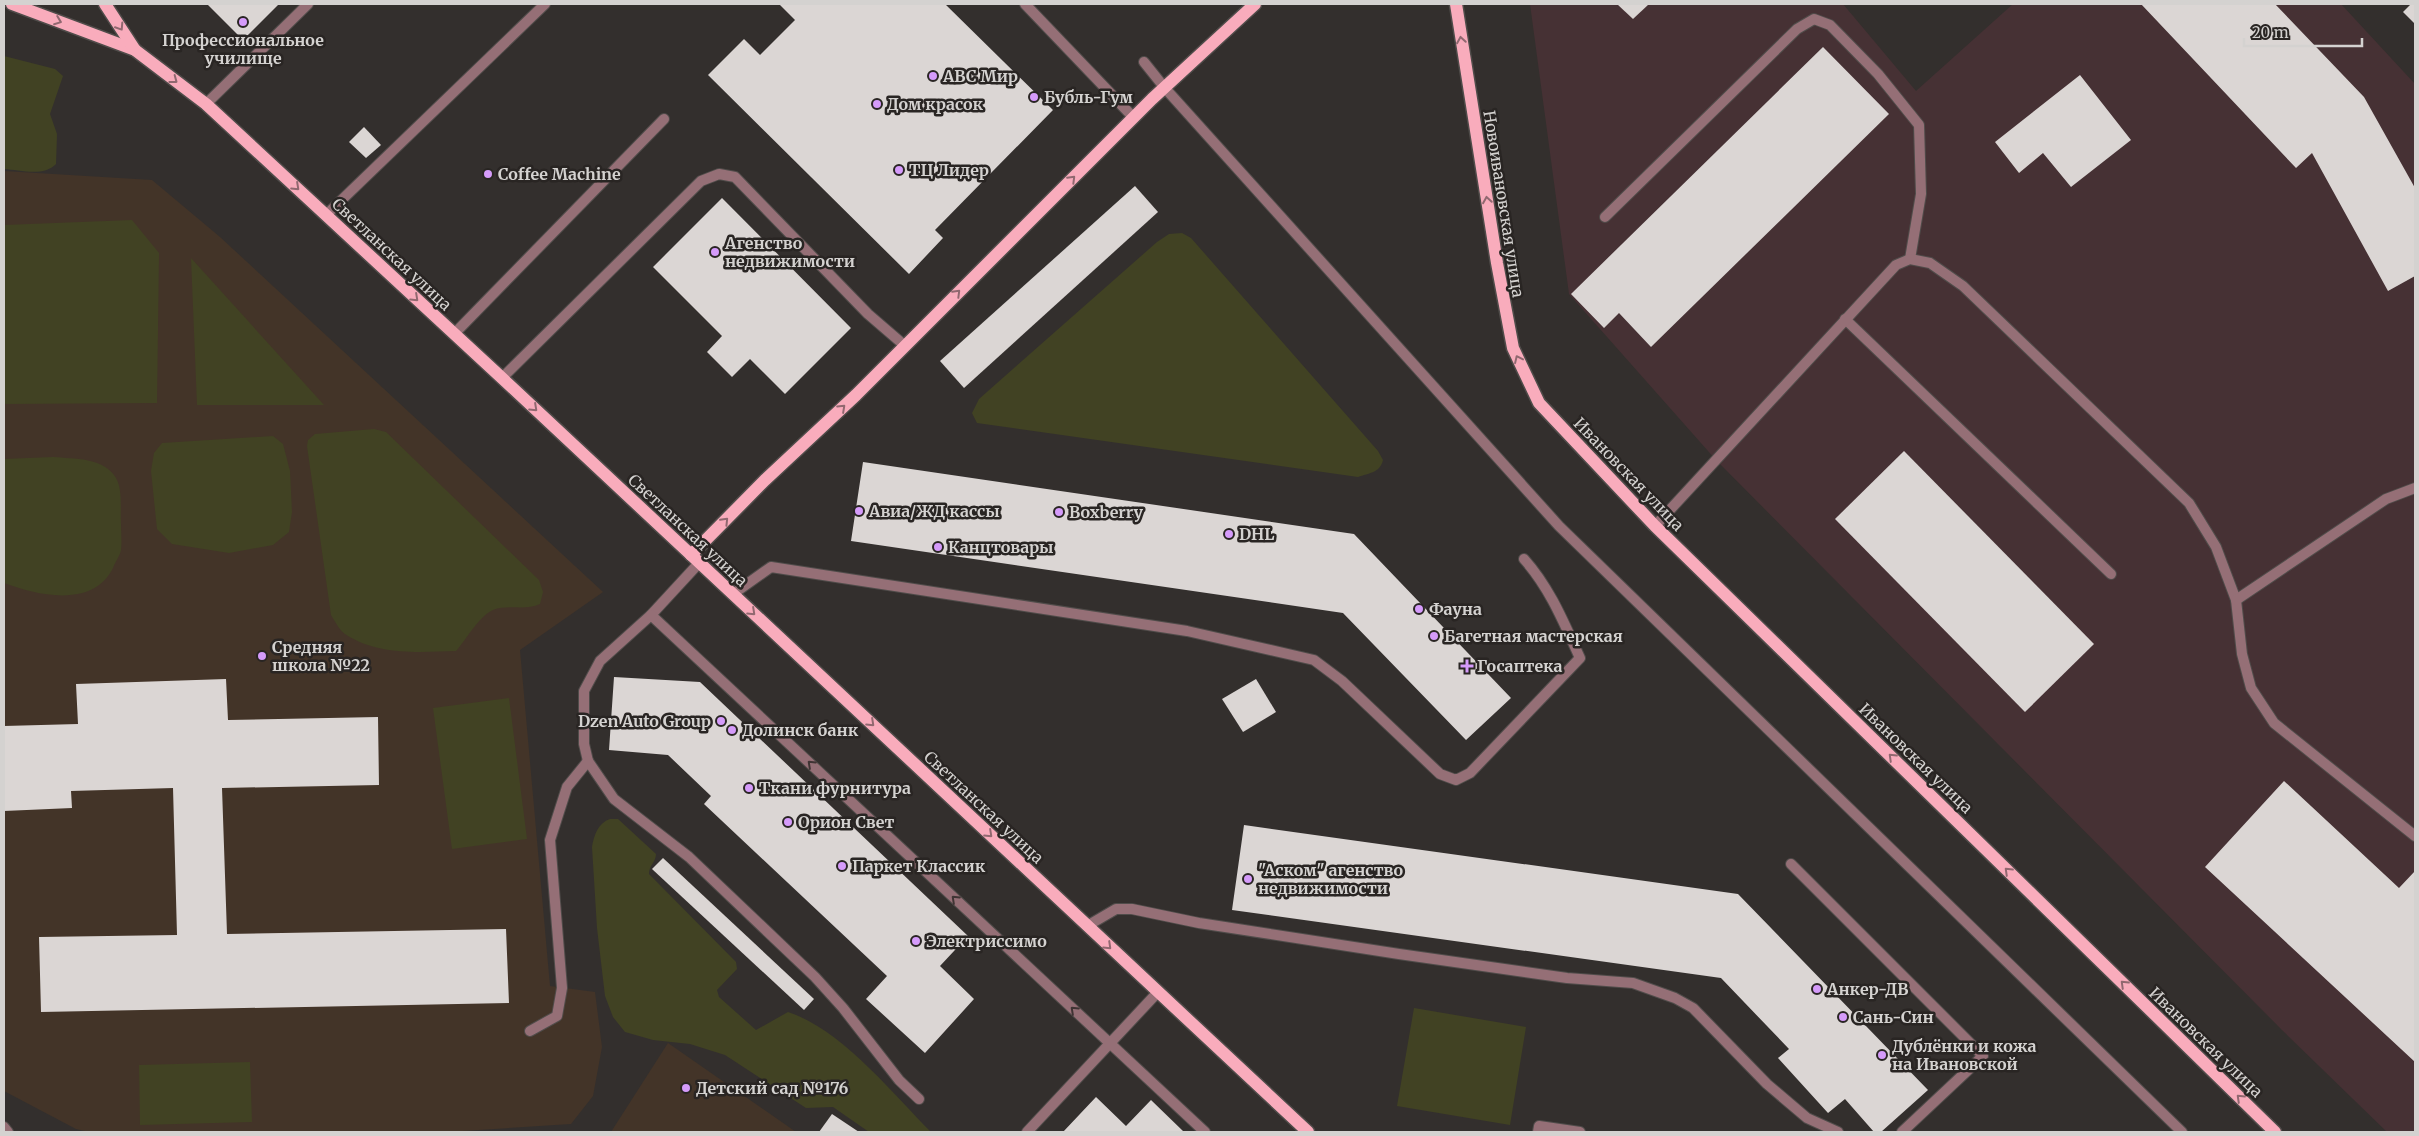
<svg xmlns="http://www.w3.org/2000/svg" width="2419" height="1136" font-family="Merriweather,serif">
  <style>
    .education { fill: #433428 }
    .medical { fill: #463134 }
    .green { fill: #414223 }
    .building { fill: #dbd6d4 }
    .lines { fill: none; stroke-linecap: round; stroke-linejoin: round }
    .service-casing { stroke: #504c4a; stroke-width: 12 }
    .minor-casing { stroke: #504c4a; stroke-width: 12 }
    .primary-casing { stroke: #504c4a; stroke-width: 15 }
    .service { stroke: #956f76; stroke-width: 10 }
    .minor { stroke: #956f76; stroke-width: 10 }
    .primary { stroke: #f9acbc; stroke-width: 12 }
    .oneway { stroke: #916870 }
    .oneway2 { stroke: #3f3434 }
    .poi-dot { fill: #d59bfa; stroke: #292523; stroke-width: 2 }
    .labels { text-anchor: middle; stroke-width: 5; stroke-linejoin: round; paint-order: stroke }
    .poi-label { font-size: 16px; font-weight: bold; fill: #d4d2d0; stroke: #292523; text-anchor: start }
    .street-label { font-size: 16px; fill: #d4d2d0; stroke: #292523 }
  </style>
  <rect width="100%" height="100%" fill="#332f2d"/>
  <!-- education -->
  <g class="education">
    <path d="M4,171l148,9 68,57 383,355 -83,58 30,336 45,6 7,55 -9,49 -22,28 -123,8h-359l-13,-3 -72,-38z"/>
    <path d="M668,1043l128,89h-185z"/>
  </g>
  <!-- medical -->
  <path class="medical" d="M1530,4h313l73,87 97,-87h328l74,80v1048h-28l-105,-102 -566,-570 -147,-166z"/>
  <!-- green -->
  <g class="green">
    <path d="M4,56l51,13 8,7 -13,38 7,20 -1,30c-12,13 -36,6 -52,5z"/>
    <path d="M132,220l27,33 -2,150 -153,1v-179z"/>
    <path d="M1182,233l9,5 187,213 5,9c-3,13 -14,13 -25,17l-381,-54 -5,-10 7,-14 178,-157 12,-8z"/>
    <path d="M191,258l133,147h-127z"/>
    <path d="M374,429l12,3 153,148 4,12 -3,12c-14,7 -32,0 -47,6 -15,7 -26,29 -37,41 -37,1 -78,5 -111,-17 -6,-4 -10,-13 -14,-19l-24,-169 1,-6 7,-6z"/>
    <path d="M273,436l10,8 7,27 2,41 -3,20 -16,13 -44,8 -57,-9 -15,-15 -6,-58 3,-18 8,-10z"/>
    <path d="M53,457c21,2 51,0 63,21 7,12 4,32 5,46 0,8 1,18 0,26 -1,6 -6,12 -8,18 -20,40 -74,28 -109,15v-124z"/>
    <path d="M509,698l18,141 -75,10 -19,-141z"/>
    <path d="M610,819h8l38,35c0,8 -7,11 -7,20l87,88 1,7 -20,21 2,7 37,33 32,-18c53,17 104,81 143,120h-62l-36,-25 -27,1 -81,-53 -35,-11 -37,-4 -28,-8 -12,-15 -8,-21 -8,-68 -5,-81c2,-12 6,-24 18,-28z"/>
    <path d="M1414,1008l112,19 -16,98 -113,-19z"/>
    <path d="M250,1062l2,60 -112,3 -1,-60z"/>
  </g>
  <!-- building -->
  <g class="building">
    <path d="M207,4h72l-36,36z"/>
    <path d="M779,4h166l108,106 -118,120 8,8 -34,36 -201,-199 36,-36 16,16 35,-35z"/>
    <path d="M1617,4h32l-16,15z"/>
    <path d="M2141,4h134l89,93 51,91v88l-27,15 -76,-138 -16,15z"/>
    <path d="M2411,4h4v20l-12,-12z"/>
    <path d="M1823,47l66,67 -238,233 -32,-34 -15,15 -33,-34z"/>
    <path d="M2080,75l51,65 -60,47 -28,-34 -24,20 -24,-31z"/>
    <path d="M364,127l17,18 -15,13 -17,-16z"/>
    <path d="M1135,186l23,26 -194,176 -24,-27z"/>
    <path d="M722,198l129,130 -66,66 -35,-35 -18,18 -25,-25 15,-16 -69,-69z"/>
    <path d="M1904,451l190,193 -69,68 -190,-193z"/>
    <path d="M863,462l491,72 157,164 -45,42 -123,-127 -492,-72z"/>
    <path d="M614,677l86,5 268,254 -28,30 34,33 -49,54 -59,-54 21,-23 -183,-172 7,-8 -43,-41 -59,-5z"/>
    <path d="M226,679l2,41 150,-3 1,68 -157,3 5,146 279,-5 3,74 -468,9 -2,-75 138,-2 -4,-147 -102,3 1,17 -68,3v-85l74,-2 -2,-40z"/>
    <path d="M1256,679l20,33 -33,20 -21,-33z"/>
    <path d="M2284,781l115,107 16,-17v191l-210,-195z"/>
    <path d="M1244,825l494,69 190,196 -47,42h-7l-29,-33 -17,14 -50,-55 11,-9 -68,-71 -489,-68z"/>
    <path d="M663,858l151,141 -10,11 -152,-141z"/>
    <path d="M1096,1097l30,29 25,-26 33,32h-121z"/>
    <path d="M832,1114l27,18h-40z"/>
  </g>
  <g class="lines">
    <defs>
      <g id="service">
        <path d="M1025,4l109,114"/>
        <path d="M1144,62l20,25 395,439 623,606"/>
        <path d="M206,104l102,-100"/>
        <path d="M326,215l219,-211"/>
        <path d="M1605,217l192,-188 17,-10 16,6 48,49 41,51 2,69 -11,65"/>
        <path d="M1845,319l266,255"/>
        <path d="M454,334l210,-215"/>
        <path d="M502,378l199,-197 18,-7 16,3 133,137 36,31"/>
        <path d="M1655,526l241,-261 14,-6 20,4 33,23 226,217 27,44 20,53 6,54 9,34 23,35 141,113"/>
        <path d="M699,563l-48,52 -51,46 -16,30v53l4,17 26,38 75,58 126,120 28,31 56,72 20,19"/>
        <path d="M733,594l38,-27 416,64 127,29 28,21 98,93 16,6 14,-7 110,-115c-16,-35 -30,-70 -56,-99"/>
        <path d="M2236,600l150,-101 29,-11"/>
        <path d="M651,615l554,517"/>
        <path d="M1791,864l192,192 -81,76"/>
        <path d="M1087,926l29,-17h16l67,14 200,31 168,24 66,5 42,15 18,10 74,76 40,34 31,14"/>
        <path d="M530,1031l27,-15 5,-28 -12,-148 17,-53 21,-26"/>
        <path d="M1027,1132l130,-139"/>
        <path d="M1538,1132l1,-6 41,6"/>
      </g>
      <path id="minor" d="M4,1127l4,5"/>
      <g id="primary">
        <path d="M12,4l123,46 71,54 296,274 806,754"/>
        <path d="M105,4l30,46"/>
        <path d="M1456,4l41,259 16,85 26,55 116,123 620,606"/>
        <path d="M691,555l74,-75 91,-85 296,-296 103,-95"/>
      </g>
    </defs>
    <!-- service casing -->
    <use href="#service" class="service-casing"/>
    <!-- minor casing -->
    <use href="#minor" class="minor-casing"/>
    <!-- primary casing -->
    <use href="#primary" class="primary-casing"/>
    <!-- service -->
    <use href="#service" class="service"/>
    <!-- minor -->
    <use href="#minor" class="minor"/>
    <!-- primary -->
    <use href="#primary" class="primary"/>
  </g>
  <!-- one-way arrows -->
  <defs><path id="oneway-chevron" d="M-2-3.5L2.5 0L-2 3.5" fill="none" stroke-width="1.6" stroke-linecap="round" stroke-linejoin="round" transform="scale(1.25)"/></defs>
  <g class="oneway">
    <use href="#oneway-chevron" transform="translate(58 21) rotate(21)"/>
    <use href="#oneway-chevron" transform="translate(120 27) rotate(57)"/>
    <use href="#oneway-chevron" transform="translate(1461 40) rotate(-99)"/>
    <use href="#oneway-chevron" transform="translate(174 80) rotate(37)"/>
    <use href="#oneway-chevron" transform="translate(1072 179) rotate(-45)"/>
    <use href="#oneway-chevron" transform="translate(296 187) rotate(43)"/>
    <use href="#oneway-chevron" transform="translate(1487 200) rotate(-99)"/>
    <use href="#oneway-chevron" transform="translate(957 293) rotate(-45)"/>
    <use href="#oneway-chevron" transform="translate(415 298) rotate(43)"/>
    <use href="#oneway-chevron" transform="translate(1518 359) rotate(-115)"/>
    <use href="#oneway-chevron" transform="translate(534 408) rotate(43)"/>
    <use href="#oneway-chevron" transform="translate(842 408) rotate(-43)"/>
    <use href="#oneway-chevron" transform="translate(725 521) rotate(-46)"/>
    <use href="#oneway-chevron" transform="translate(752 612) rotate(43)"/>
    <use href="#oneway-chevron" transform="translate(871 723) rotate(43)"/>
    <use href="#oneway-chevron" transform="translate(1892 757) rotate(-136)"/>
    <use href="#oneway-chevron" transform="translate(989 834) rotate(43)"/>
    <use href="#oneway-chevron" transform="translate(2008 871) rotate(-136)"/>
    <use href="#oneway-chevron" transform="translate(1108 946) rotate(44)"/>
    <use href="#oneway-chevron" transform="translate(2124 984) rotate(-136)"/>
    <use href="#oneway-chevron" transform="translate(2240 1098) rotate(-136)"/>
  </g>
  <g class="oneway2">
    <use href="#oneway-chevron" transform="translate(811 764) rotate(-137)"/>
    <use href="#oneway-chevron" transform="translate(955 899) rotate(-137)"/>
    <use href="#oneway-chevron" transform="translate(1074 1010) rotate(-137)"/>
  </g>
  <!-- markers -->
  <g class="poi-dot">
    <circle cx="243" cy="22" r="5"/>
    <circle cx="933" cy="76" r="5"/>
    <circle cx="1034" cy="97" r="5"/>
    <circle cx="877" cy="104" r="5"/>
    <circle cx="899" cy="170" r="5"/>
    <circle cx="488" cy="174" r="5"/>
    <circle cx="715" cy="252" r="5"/>
    <circle cx="859" cy="511" r="5"/>
    <circle cx="1059" cy="512" r="5"/>
    <circle cx="1229" cy="534" r="5"/>
    <circle cx="938" cy="547" r="5"/>
    <circle cx="1419" cy="609" r="5"/>
    <circle cx="1434" cy="636" r="5"/>
    <circle cx="262" cy="656" r="5"/>
    <path d="M1464.5 658.5h5v5h5v5h-5v5h-5v-5h-5v-5h5z"/>
    <circle cx="721" cy="721" r="5"/>
    <circle cx="732" cy="730" r="5"/>
    <circle cx="749" cy="788" r="5"/>
    <circle cx="788" cy="822" r="5"/>
    <circle cx="842" cy="866" r="5"/>
    <circle cx="1248" cy="879" r="5"/>
    <circle cx="916" cy="941" r="5"/>
    <circle cx="1817" cy="989" r="5"/>
    <circle cx="1843" cy="1017" r="5"/>
    <circle cx="1882" cy="1055" r="5"/>
    <circle cx="686" cy="1088" r="5"/>
  </g>
  <g class="labels">
    <!-- poi labels -->
    <g class="poi-label">
      <text x="243" y="46" text-anchor="middle">Профессиональное<tspan x="243" dy="18">училище</tspan></text>
      <text x="943" y="82">ABC Мир</text>
      <text x="1044" y="103">Бубль-Гум</text>
      <text x="887" y="110">Дом красок</text>
      <text x="909" y="176">ТЦ Лидер</text>
      <text x="498" y="180">Coffee Machine</text>
      <text x="725" y="249">Агенство<tspan x="725" dy="18">недвижимости</tspan></text>
      <text x="869" y="517">Авиа/ЖД кассы</text>
      <text x="1069" y="518">Boxberry</text>
      <text x="1239" y="540">DHL</text>
      <text x="948" y="553">Канцтовары</text>
      <text x="1429" y="615">Фауна</text>
      <text x="1444" y="642">Багетная мастерская</text>
      <text x="272" y="653">Средняя<tspan x="272" dy="18">школа №22</tspan></text>
      <text x="1477" y="672">Госаптека</text>
      <text x="711" y="727" text-anchor="end">Dzen Auto Group</text>
      <text x="742" y="736">Долинск банк</text>
      <text x="759" y="794">Ткани фурнитура</text>
      <text x="798" y="828">Орион Свет</text>
      <text x="852" y="872">Паркет Классик</text>
      <text x="1258" y="876">"Аском" агенство<tspan x="1258" dy="18">недвижимости</tspan></text>
      <text x="926" y="947">Электриссимо</text>
      <text x="1827" y="995">Анкер-ДВ</text>
      <text x="1853" y="1023">Сань-Син</text>
      <text x="1892" y="1052">Дублёнки и кожа<tspan x="1892" dy="18">на Ивановской</tspan></text>
      <text x="696" y="1094">Детский сад №176</text>
    </g>
    <!-- street labels -->
    <g class="street-label">
      <text transform="translate(1504 204) rotate(81)" y="6">Новоивановская улица</text>
      <text transform="translate(392 254) rotate(43)" y="6">Светланская улица</text>
      <text transform="translate(1629 474) rotate(46)" y="6">Ивановская улица</text>
      <text transform="translate(688 530) rotate(43)" y="6">Светланская улица</text>
      <text transform="translate(1916 758) rotate(44)" y="6">Ивановская улица</text>
      <text transform="translate(984 807) rotate(43)" y="6">Светланская улица</text>
      <text transform="translate(2206 1042) rotate(44)" y="6">Ивановская улица</text>
    </g>
  </g>
  <!-- border -->
  <rect width="2419" height="1136" fill="none" stroke="#d4d2d0" stroke-width="10"/>
  <!-- scale -->
  <path d="M2244 38v8h118v-8" fill="none" stroke="#d4d2d0" stroke-width="2.5"/>
  <text x="2252" y="38" font-size="15" fill="#d4d2d0" stroke="#292523" stroke-width="4" paint-order="stroke">20 m</text>
</svg>
